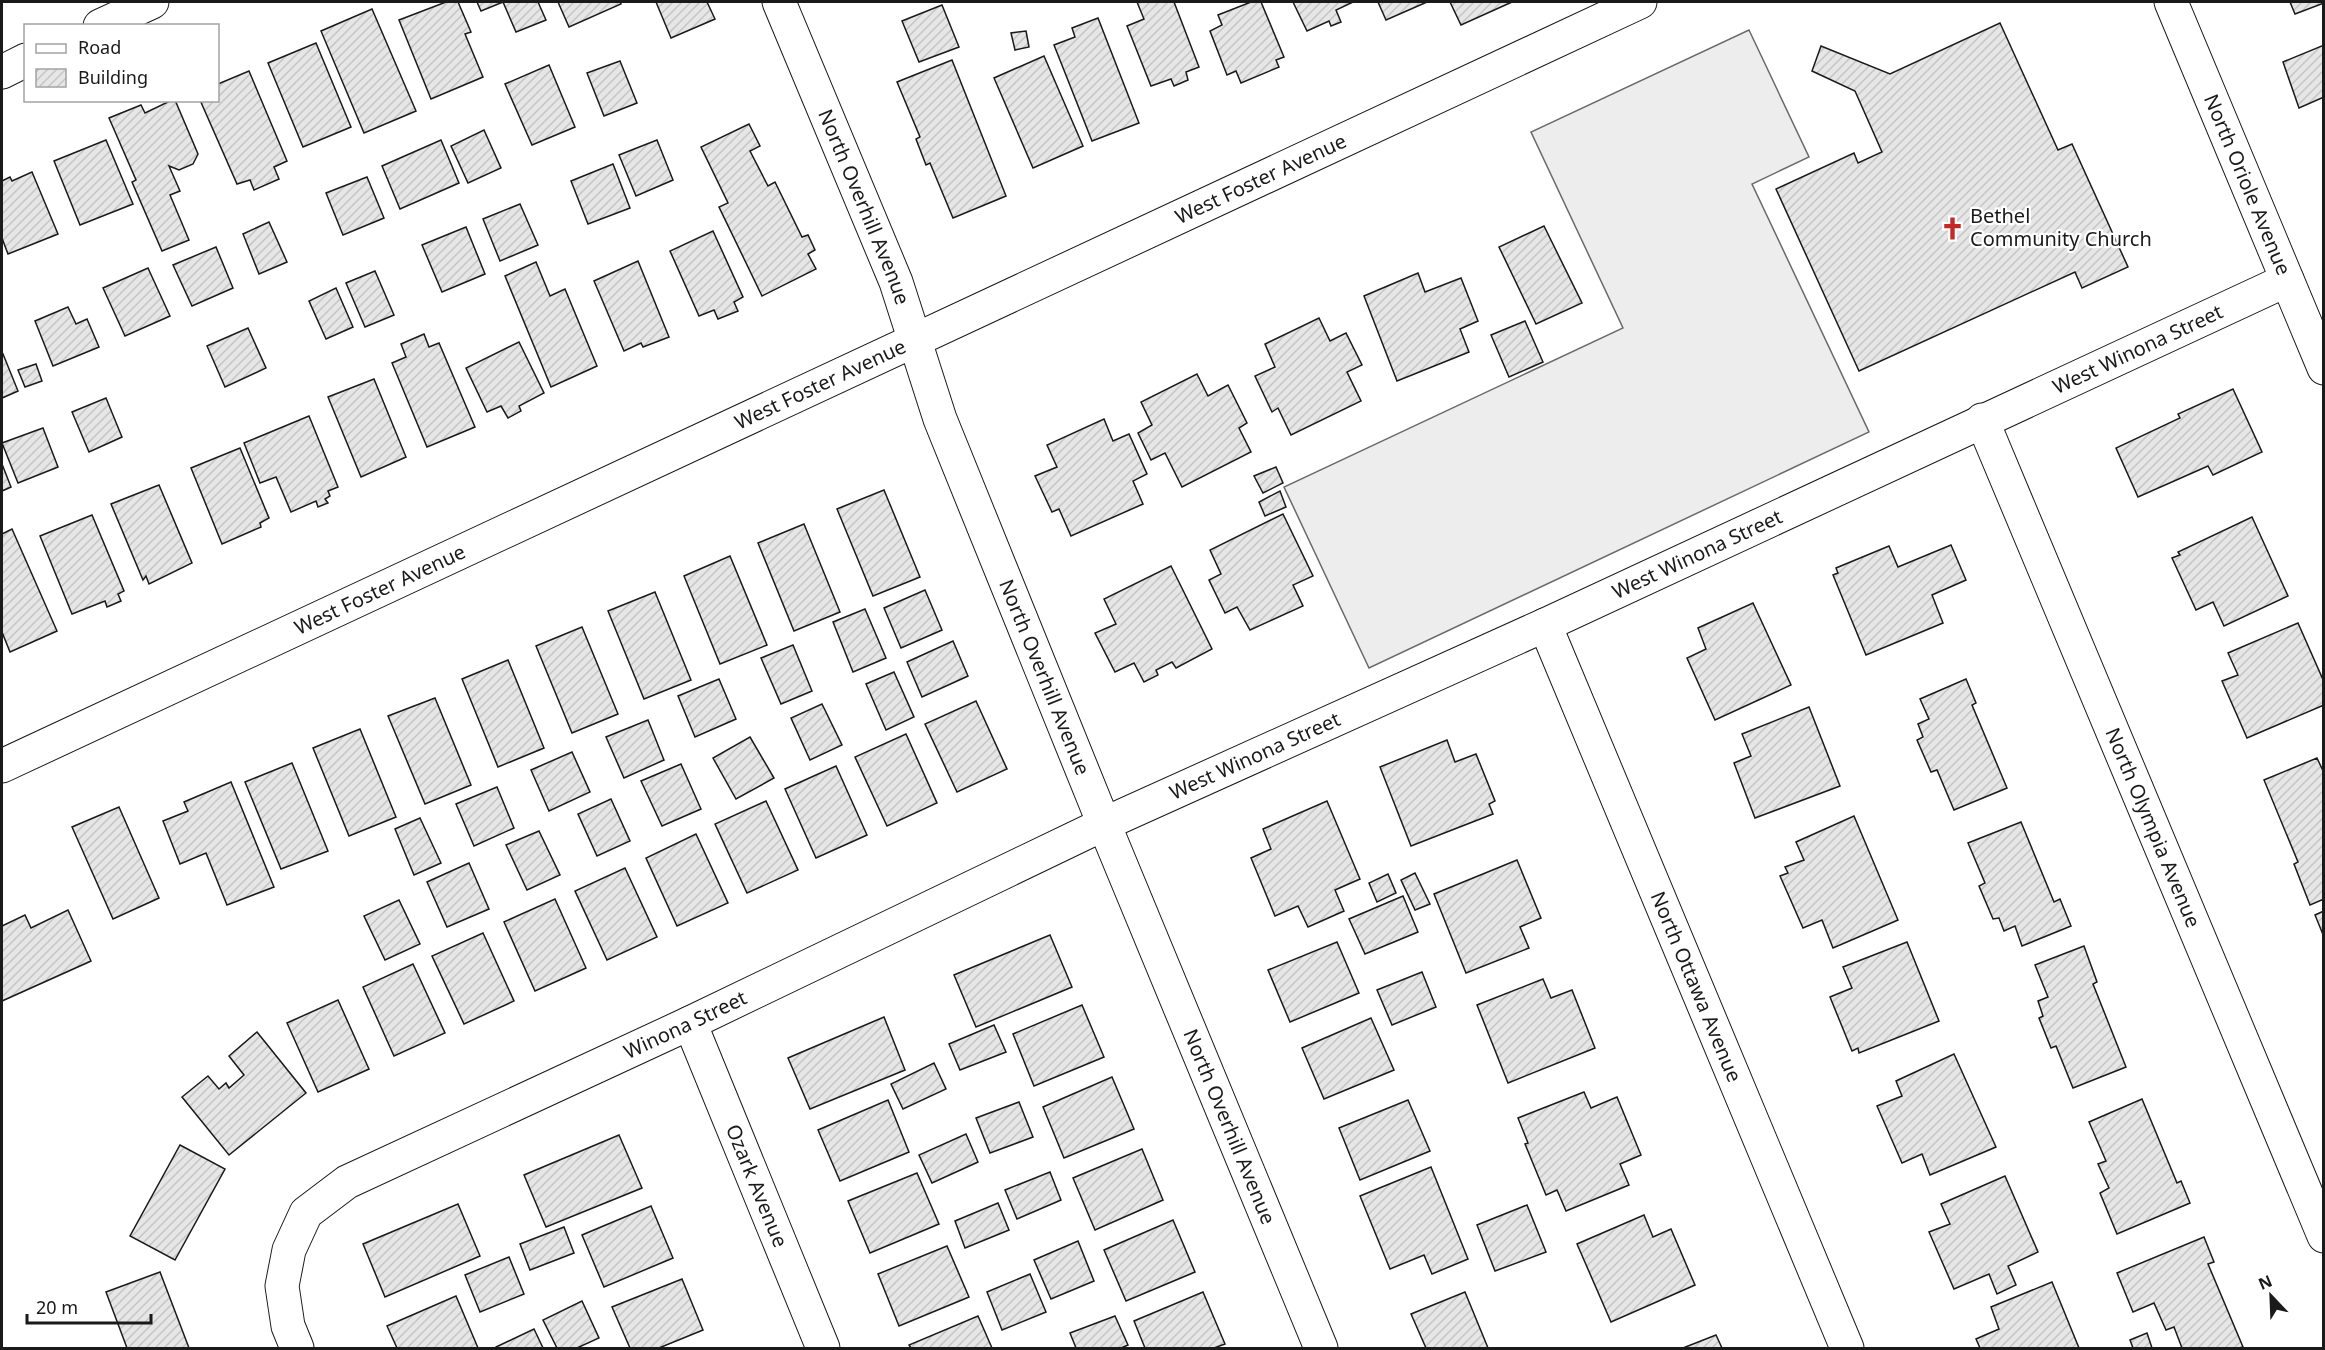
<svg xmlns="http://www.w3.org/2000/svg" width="2325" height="1350" font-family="'Noto Sans',sans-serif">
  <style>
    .parking { fill: #ededed; stroke: #6a6a6a; stroke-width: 1.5 }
    .building { fill: url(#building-hatch); stroke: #1a1a1a; stroke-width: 1.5 }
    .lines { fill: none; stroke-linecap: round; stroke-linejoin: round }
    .minor-casing { stroke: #1a1a1a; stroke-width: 35 }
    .tertiary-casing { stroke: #1a1a1a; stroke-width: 35 }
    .minor { stroke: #fff; stroke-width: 33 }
    .tertiary { stroke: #fff; stroke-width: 33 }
    .labels { text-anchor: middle; stroke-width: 4.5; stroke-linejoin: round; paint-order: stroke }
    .street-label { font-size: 20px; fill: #1a1a1a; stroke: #fff }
    .poi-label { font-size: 20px; fill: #1a1a1a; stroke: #fff; text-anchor: start }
  </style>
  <defs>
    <pattern id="building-hatch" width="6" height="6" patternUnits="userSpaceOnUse" patternTransform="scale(1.5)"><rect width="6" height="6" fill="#e6e6e6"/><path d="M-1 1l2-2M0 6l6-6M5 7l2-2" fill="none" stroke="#c5c5c5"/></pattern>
  </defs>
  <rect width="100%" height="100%" fill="#fff"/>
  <!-- parking -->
  <path class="parking" d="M1749,30l60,127 -57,27 117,248 -500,236 -85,-181 339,-159 -92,-196z"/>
  <!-- building -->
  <g class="building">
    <path d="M446,2h12l13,30 -6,2 18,43 -52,22 -32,-79z"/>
    <path d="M477,2h61l8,18 -30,12 -13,-30 -22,9z"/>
    <path d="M558,2h62l1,2 -52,23z"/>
    <path d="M656,2h51l8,17 -44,19z"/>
    <path d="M1137,2h37l25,65 -13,5 2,8 -14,6 -3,-7 -20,7 -24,-60 17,-7z"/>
    <path d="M1251,2h10l23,55 -8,3 3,7 -38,16 -5,-12 -9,4 -17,-44 12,-6 -4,-10z"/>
    <path d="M1293,2h60l-17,8 5,12 -10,4 -2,-5 -22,10z"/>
    <path d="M1378,2h49l-41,18z"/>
    <path d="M1450,2h62l-51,23z"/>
    <path d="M2290,2h34v1l-29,11z"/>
    <path d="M942,5l17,42 -40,15 -17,-41z"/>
    <path d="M372,9l44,102 -52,22 -43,-102z"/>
    <path d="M1098,18l41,105 -47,18 -38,-96 21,-8 -3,-9z"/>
    <path d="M2000,23l58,127 14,-6 56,123 -46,21 -7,-16 -216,99 -83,-182 78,-36 4,10 24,-11 -27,-61 -43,-20 9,-25 69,28z"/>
    <path d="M1026,31l3,16 -14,3 -4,-17z"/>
    <path d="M316,43l35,84 -48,20 -35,-84z"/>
    <path d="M2324,45v52l-25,11 -16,-46z"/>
    <path d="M1044,56l39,90 -50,22 -39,-90z"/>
    <path d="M952,60l54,136 -53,22 -23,-55 -4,2 -10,-26 4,-2 -23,-55z"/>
    <path d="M620,61l17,42 -33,13 -17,-43z"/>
    <path d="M549,65l26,62 -43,18 -27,-61z"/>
    <path d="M249,71l38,90 -13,6 5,12 -25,11 -4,-10 -13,4 -37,-84h18v-16z"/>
    <path d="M172,100h3l23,54 -5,10 -14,6 -10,-4 11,25 -10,4 19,45 -27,11 -30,-69 4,-2 -27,-62 32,-13 4,8z"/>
    <path d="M749,124l11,22 -10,5 18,35 7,-4 27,55 6,-2 7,15 -7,4 8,15 -54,27 -43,-89 9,-4 -27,-56z"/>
    <path d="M484,130l17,38 -33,15 -17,-37z"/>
    <path d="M106,140l27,64 -53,21 -26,-64z"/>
    <path d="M441,140l18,43 -59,26 -18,-43z"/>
    <path d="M657,140l16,40 -37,16 -17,-41z"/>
    <path d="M613,164l17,44 -42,16 -17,-43z"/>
    <path d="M32,172l26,62 -50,20 -6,-16v-57l8,-4 2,4z"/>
    <path d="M367,177l17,41 -41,17 -17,-42z"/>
    <path d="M520,204l18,41 -38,16 -17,-42z"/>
    <path d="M269,222l18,40 -28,12 -16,-40z"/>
    <path d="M1544,226l38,77 -46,21 -37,-77z"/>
    <path d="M466,227l19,47 -43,18 -20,-47z"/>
    <path d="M713,231l30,66 -9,5 4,9 -20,8 -4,-9 -15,6 -29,-65z"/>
    <path d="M216,247l17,41 -41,18 -19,-41z"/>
    <path d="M638,261l31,76 -26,10 -2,-4 -17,8 -30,-70z"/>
    <path d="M536,262l14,34 15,-7 32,77 -46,21 -46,-111z"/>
    <path d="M148,268l22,48 -45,20 -22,-48z"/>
    <path d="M375,271l19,44 -29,12 -19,-44z"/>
    <path d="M1418,273l7,19 36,-14 17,43 -18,8 9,23 -72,29 -33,-85z"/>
    <path d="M336,288l17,39 -27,12 -17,-38z"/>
    <path d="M68,307l8,17 11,-5 12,28 -46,19 -18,-45z"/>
    <path d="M1319,318l11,23 16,-8 16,32 -15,7 14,29 -70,34 -13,-27 -6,4 -17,-36 20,-9 -10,-23z"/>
    <path d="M1525,321l18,41 -34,15 -18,-42z"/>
    <path d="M248,328l18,40 -41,19 -18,-41z"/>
    <path d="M424,334l5,13 10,-4 36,84 -48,20 -35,-84 14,-6 -5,-13z"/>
    <path d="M519,342l25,51 -25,13 2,5 -13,7 -7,-12 -14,6 -21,-44z"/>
    <path d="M3,354l15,37 -16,7v-43z"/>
    <path d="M36,364l6,17 -17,6 -7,-17z"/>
    <path d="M1197,374l11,22 20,-11 19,38 -8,5 12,24 -69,35 -17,-34 -14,7 -13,-27 14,-8 -11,-23z"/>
    <path d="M374,379l32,78 -45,20 -33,-80z"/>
    <path d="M2233,389l29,63 -49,23 -5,-9 -70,31 -22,-49 64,-30 -2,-4z"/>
    <path d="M106,398l16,39 -33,15 -17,-40z"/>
    <path d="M309,416l29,71 -10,4 2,5 -5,3 3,4 -10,4 -2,-6 -25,11 -15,-35 -16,6 -16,-40z"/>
    <path d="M1104,419l9,22 16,-7 18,40 -14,7 10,23 -72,32 -12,-27 -7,3 -17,-36 22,-9 -10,-22z"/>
    <path d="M43,428l15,39 -40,16 -16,-40z"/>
    <path d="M240,448l29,70 -9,5 1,4 -39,17 -31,-76z"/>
    <path d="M2,464l9,23 -9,4z"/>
    <path d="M1276,467l7,16 -20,10 -9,-17z"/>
    <path d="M159,485l33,78 -43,21 -3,-8 -3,4 -32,-76z"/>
    <path d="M884,490l36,87 -47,19 -36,-87z"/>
    <path d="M1280,491l6,16 -21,9 -6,-14z"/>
    <path d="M1283,514l30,62 -20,9 10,21 -53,24 -13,-23 -12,6 -16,-33 12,-6 -11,-24z"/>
    <path d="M92,515l32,76 -6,3 3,7 -14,6 -2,-6 -33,13 -32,-78z"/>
    <path d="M2252,517l36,79 -64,30 -11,-24 -17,8 -24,-52 8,-3 -2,-3z"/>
    <path d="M804,524l36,88 -46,19 -36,-88z"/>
    <path d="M12,529l45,102 -47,21 -8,-20v-98z"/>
    <path d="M1951,545l15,35 -34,15 11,28 -77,32 -33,-80 5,-2 -2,-5 53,-22 9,21z"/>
    <path d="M730,556l37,89 -47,19 -36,-88z"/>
    <path d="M1171,566l41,83 -36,19 -4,-6 -16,8 2,5 -14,7 -10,-19 -19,9 -20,-39 21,-9 -12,-25z"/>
    <path d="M925,590l17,40 -41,18 -17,-40z"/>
    <path d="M655,592l36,88 -47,19 -36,-88z"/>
    <path d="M1753,603l38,82 -76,35 -28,-62 19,-9 -8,-21z"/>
    <path d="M865,609l21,49 -33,14 -20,-50z"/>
    <path d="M2298,623l26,59v23l-77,33 -25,-57 16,-6 -10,-22z"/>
    <path d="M582,627l36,87 -46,19 -36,-87z"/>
    <path d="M953,641l15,35 -46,21 -15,-35z"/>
    <path d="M793,645l19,46 -31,13 -20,-46z"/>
    <path d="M508,660l36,88 -46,19 -36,-88z"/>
    <path d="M894,672l20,45 -28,13 -20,-46z"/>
    <path d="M719,679l17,40 -41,18 -17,-41z"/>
    <path d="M1966,679l10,24 -4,2 35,83 -53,22 -17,-40 -6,2 -14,-32 6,-3 -5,-13 11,-5 -9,-20z"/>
    <path d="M435,698l36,87 -46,19 -37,-88z"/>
    <path d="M976,701l31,68 -50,23 -32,-68z"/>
    <path d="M822,704l20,41 -32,15 -19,-42z"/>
    <path d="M1809,707l31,79 -85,32 -21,-55 17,-7 -9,-22z"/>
    <path d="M648,720l16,40 -40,18 -18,-41z"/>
    <path d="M360,729l36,88 -47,19 -36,-88z"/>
    <path d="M906,734l31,69 -50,23 -32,-69z"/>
    <path d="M750,737l24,41 -38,21 -23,-41z"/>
    <path d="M1447,740l8,22 21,-8 19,47 -6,3 4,10 -82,32 -31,-79z"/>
    <path d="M572,752l18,40 -41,19 -18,-41z"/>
    <path d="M2317,758l7,15v126l-14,6 -16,-41 4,-2 -34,-82z"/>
    <path d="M292,763l36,88 -47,18 -36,-87z"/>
    <path d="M681,764l20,45 -39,17 -21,-45z"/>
    <path d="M836,766l31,69 -51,23 -31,-69z"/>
    <path d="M231,782l43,105 -47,18 -21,-52 -26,11 -17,-43 25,-10 -4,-9z"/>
    <path d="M497,787l17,41 -40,18 -18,-42z"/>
    <path d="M611,799l19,42 -33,15 -19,-42z"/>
    <path d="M766,801l32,69 -51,23 -32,-69z"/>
    <path d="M1327,801l33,78 -25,11 9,21 -36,16 -10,-21 -23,10 -24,-58 20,-9 -8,-20z"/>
    <path d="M119,807l40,91 -46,21 -41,-92z"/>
    <path d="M1854,816l44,104 -65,28 -11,-28 -19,8 -23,-52 8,-3 -3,-6 19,-7 -8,-18z"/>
    <path d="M420,818l21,45 -27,12 -19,-46z"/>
    <path d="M2021,822l33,80 6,-3 11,27 -49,20 -7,-20 -11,5 -5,-13 -6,1 -14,-33 6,-3 -17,-40z"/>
    <path d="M539,831l21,44 -33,15 -21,-45z"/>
    <path d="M696,834l32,69 -51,23 -31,-68z"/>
    <path d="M1517,860l24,58 -21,9 9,21 -63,25 -32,-79z"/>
    <path d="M469,863l20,46 -42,18 -20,-45z"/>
    <path d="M625,868l32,69 -50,23 -32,-69z"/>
    <path d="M1415,873l15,31 -15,6 -14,-30z"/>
    <path d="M1388,874l8,19 -19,9 -8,-19z"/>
    <path d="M1403,896l15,36 -53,22 -16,-35z"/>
    <path d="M555,899l31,69 -51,23 -31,-69z"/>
    <path d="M399,900l21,44 -35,16 -21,-44z"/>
    <path d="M68,910l23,51 -89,40v-75l23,-11 6,13z"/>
    <path d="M2324,911v26l-9,-22z"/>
    <path d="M483,933l31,68 -50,23 -32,-68z"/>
    <path d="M1050,935l22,52 -96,40 -22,-52z"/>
    <path d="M1337,942l22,51 -69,29 -22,-52z"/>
    <path d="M1907,942l32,79 -80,32 -1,-5 -6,3 -22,-54 22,-9 -9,-21z"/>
    <path d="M2084,946l13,36 -4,2 33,83 -53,21 -17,-42 -5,2 -12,-30 4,-2 -5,-15 10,-4 -13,-32z"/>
    <path d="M413,964l32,69 -51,23 -31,-69z"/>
    <path d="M1422,972l14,35 -44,18 -15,-35z"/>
    <path d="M1543,979l8,19 21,-8 23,58 -87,35 -31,-78z"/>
    <path d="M338,1000l31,69 -51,23 -31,-69z"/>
    <path d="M1082,1005l22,52 -70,29 -21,-52z"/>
    <path d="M884,1017l21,53 -95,39 -22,-51z"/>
    <path d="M1371,1018l23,52 -70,29 -22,-51z"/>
    <path d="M994,1025l12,27 -46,18 -11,-26z"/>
    <path d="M257,1032l49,61 -77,62 -47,-58 26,-21 11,13 7,-6 3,5 15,-13 -15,-19z"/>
    <path d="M1954,1054l42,93 -66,28 -8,-21 -20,9 -25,-57 25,-10 -6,-15z"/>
    <path d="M934,1063l12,26 -43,20 -12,-25z"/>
    <path d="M1112,1077l22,52 -70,29 -21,-51z"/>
    <path d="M1584,1092l7,16 26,-11 24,58 -21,9 9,21 -63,26 -9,-21 -11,5 -21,-51 3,-1 -10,-25z"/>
    <path d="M2142,1099l35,84 4,-2 9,22 -73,31 -17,-41 9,-5 -11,-24 8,-3 -17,-39z"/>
    <path d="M888,1100l21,52 -69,29 -22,-51z"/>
    <path d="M1408,1100l22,51 -70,29 -21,-52z"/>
    <path d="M1019,1102l14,35 -43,16 -14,-35z"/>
    <path d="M966,1134l12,28 -46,21 -13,-28z"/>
    <path d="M619,1135l23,53 -96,39 -22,-52z"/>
    <path d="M180,1145l45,24 -50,91 -45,-24z"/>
    <path d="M1142,1149l21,51 -68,30 -22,-52z"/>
    <path d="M1431,1167l37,92 -36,15 -8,-19 -34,14 -30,-73z"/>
    <path d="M1050,1172l11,28 -44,19 -12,-29z"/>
    <path d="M917,1173l22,51 -69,29 -22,-52z"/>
    <path d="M2005,1176l33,76 -30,14 8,19 -19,9 -8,-20 -35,15 -25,-57 21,-8 -9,-20z"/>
    <path d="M998,1203l11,27 -44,18 -10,-27z"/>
    <path d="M458,1204l22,52 -95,41 -22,-53z"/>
    <path d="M1527,1205l19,47 -51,19 -18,-46z"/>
    <path d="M651,1206l22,52 -69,29 -22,-52z"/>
    <path d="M1644,1215l9,22 18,-8 24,56 -84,37 -34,-78z"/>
    <path d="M1173,1220l22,52 -69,29 -22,-51z"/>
    <path d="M564,1227l10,26 -44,17 -10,-26z"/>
    <path d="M2204,1237l10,25 -6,2 35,83 -4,1h-57l-8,-21 -8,3 -12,-27 -21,9 -16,-39z"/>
    <path d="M1078,1241l16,40 -43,18 -17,-39z"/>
    <path d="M947,1246l22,51 -70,29 -21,-52z"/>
    <path d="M509,1257l15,37 -44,18 -15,-37z"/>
    <path d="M160,1272l29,76h-62l-21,-56z"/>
    <path d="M1030,1274l16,38 -44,18 -15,-38z"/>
    <path d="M682,1279l21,51 -44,18h-29l-18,-41z"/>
    <path d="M2052,1282l27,66h-99l-4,-9 23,-10 -8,-22z"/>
    <path d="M1203,1292l22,52 -11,4h-69l-11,-27z"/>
    <path d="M1465,1292l23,56h-62l-15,-34z"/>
    <path d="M456,1296l22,52h-81l-10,-22z"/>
    <path d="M582,1301l17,37 -22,10h-20l-14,-28z"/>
    <path d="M978,1316l14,32h-81l-2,-3z"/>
    <path d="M1115,1316l13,29 -7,3h-45l-6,-15z"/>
    <path d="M534,1329l9,19h-47v-1z"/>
    <path d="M2147,1333l5,15h-19l-3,-8z"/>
    <path d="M1716,1335l6,13h-39z"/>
  </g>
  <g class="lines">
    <defs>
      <g id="minor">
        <path id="s1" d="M779,2l117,280 44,137 164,405 217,524"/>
        <path id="s2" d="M2171,2l153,366"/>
        <path d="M100,26l52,-24"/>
        <path d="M2,72l24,-12"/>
        <path id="s3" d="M1982,420l342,816"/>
        <path id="s4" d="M1545,625l302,723"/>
        <path id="s5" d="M690,1023l133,325"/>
        <path id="s6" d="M297,1348l-9,-22 -6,-40 7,-36 17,-37 41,-31 343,-159 414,-199 441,-199 742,-345"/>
      </g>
      <g id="tertiary">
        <path id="s7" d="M2,766l1638,-764"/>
      </g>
    </defs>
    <!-- minor casing -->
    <use href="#minor" class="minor-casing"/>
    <!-- tertiary casing -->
    <use href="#tertiary" class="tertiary-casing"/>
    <!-- minor -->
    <use href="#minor" class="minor"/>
    <!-- tertiary -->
    <use href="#tertiary" class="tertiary"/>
  </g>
  <!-- icons -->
  <defs>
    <symbol id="church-bare" viewBox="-9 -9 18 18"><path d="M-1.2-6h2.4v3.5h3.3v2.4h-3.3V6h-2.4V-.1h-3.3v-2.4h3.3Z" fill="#c62828" stroke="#fff" stroke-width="2.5" paint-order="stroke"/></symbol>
  </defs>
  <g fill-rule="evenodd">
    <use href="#church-bare" x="1936" y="212" width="33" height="33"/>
  </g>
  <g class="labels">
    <!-- street labels -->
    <g class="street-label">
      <text dy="7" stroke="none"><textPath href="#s7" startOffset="1389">West Foster Avenue</textPath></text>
      <text dy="7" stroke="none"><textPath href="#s2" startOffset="198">North Oriole Avenue</textPath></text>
      <text dy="7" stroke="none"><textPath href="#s1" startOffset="222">North Overhill Avenue</textPath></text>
      <text dy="7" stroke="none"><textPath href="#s6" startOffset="2168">West Winona Street</textPath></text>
      <text dy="7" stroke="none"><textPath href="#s7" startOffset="903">West Foster Avenue</textPath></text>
      <text dy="7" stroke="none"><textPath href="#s6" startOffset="1682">West Winona Street</textPath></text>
      <text dy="7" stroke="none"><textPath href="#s7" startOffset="417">West Foster Avenue</textPath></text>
      <text dy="7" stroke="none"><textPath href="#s1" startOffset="726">North Overhill Avenue</textPath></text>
      <text dy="7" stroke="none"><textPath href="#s6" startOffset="1196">West Winona Street</textPath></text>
      <text dy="7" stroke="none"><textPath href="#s3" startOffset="442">North Olympia Avenue</textPath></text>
      <text dy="7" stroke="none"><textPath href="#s4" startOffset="392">North Ottawa Avenue</textPath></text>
      <text dy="7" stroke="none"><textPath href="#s6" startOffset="566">Winona Street</textPath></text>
      <text dy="7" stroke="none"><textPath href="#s1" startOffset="1212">North Overhill Avenue</textPath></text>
      <text dy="7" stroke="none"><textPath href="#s5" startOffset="176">Ozark Avenue</textPath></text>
    </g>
    <!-- poi labels -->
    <g class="poi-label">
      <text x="1970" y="223">Bethel<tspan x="1970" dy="23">Community Church</tspan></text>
    </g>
  </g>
  <!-- border -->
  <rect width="2325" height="1350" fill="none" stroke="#1a1a1a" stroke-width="6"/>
  <!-- legend -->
  <rect x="24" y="24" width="195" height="78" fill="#ffffff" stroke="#a3a3a3" stroke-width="1.5"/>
  <rect x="36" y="44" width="30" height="9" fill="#ffffff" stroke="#a3a3a3" stroke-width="1.5"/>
  <text x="78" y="54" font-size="18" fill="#1a1a1a">Road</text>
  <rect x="36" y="69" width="30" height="18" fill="url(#building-hatch)" stroke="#a3a3a3" stroke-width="1.5"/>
  <text x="78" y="84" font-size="18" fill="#1a1a1a">Building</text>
  <!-- north arrow -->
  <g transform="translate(2271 1296) rotate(337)" stroke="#ffffff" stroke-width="4.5" paint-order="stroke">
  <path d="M0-4.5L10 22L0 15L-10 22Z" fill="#1a1a1a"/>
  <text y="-9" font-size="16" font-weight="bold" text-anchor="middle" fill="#1a1a1a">N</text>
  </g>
  <!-- scale -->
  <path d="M27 1314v9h124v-9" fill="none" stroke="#1a1a1a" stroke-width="3"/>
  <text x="36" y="1314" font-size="18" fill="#1a1a1a" stroke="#ffffff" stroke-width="4.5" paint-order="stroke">20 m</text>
</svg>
